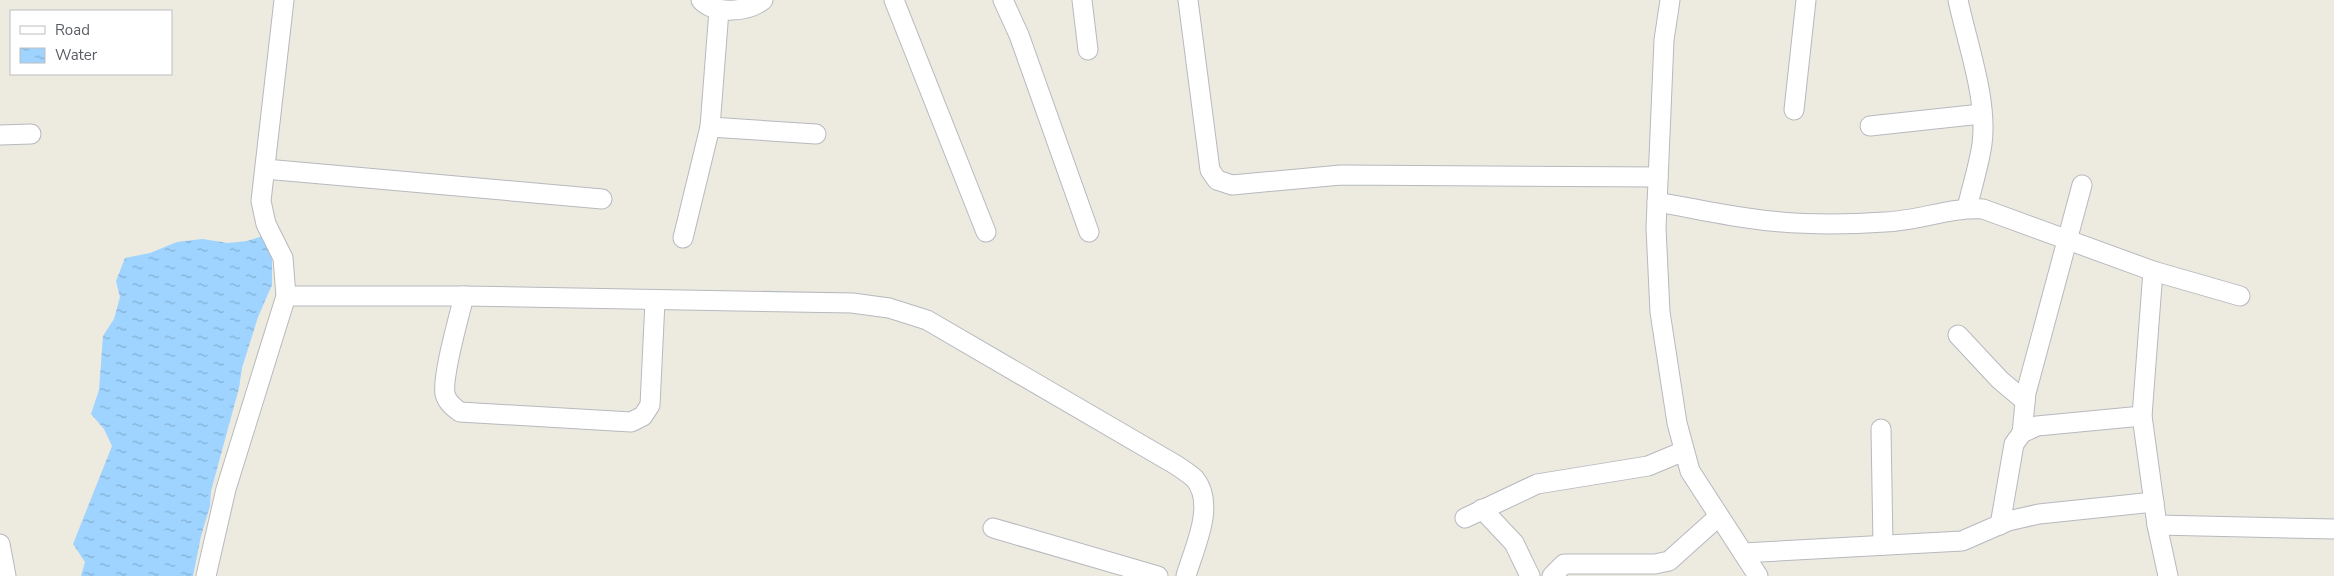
<svg xmlns="http://www.w3.org/2000/svg" width="2334" height="576" font-family="'Nunito Sans',sans-serif">
  <style>
    .water { fill: url(#water-ripples) }
    .lines { fill: none; stroke-linecap: round; stroke-linejoin: round }
    .street-casing { stroke: #b6b9be; stroke-width: 21 }
    .street { stroke: #fff; stroke-width: 19 }
  </style>
  <defs>
    <pattern id="water-ripples" width="26" height="14" patternUnits="userSpaceOnUse" patternTransform="scale(1.25)"><rect width="26" height="14" fill="#9ed4ff"/><path d="M2 4q2-2 4 0t4 0M15 11q2-2 4 0t4 0" fill="none" stroke="#84afd2"/></pattern>
  </defs>
  <rect width="100%" height="100%" fill="#edeae0"/>
  <!-- water -->
  <path class="water" d="M263,236l9,23v26l-14,32 -16,51 -3,20 -28,103 -1,15 -9,30 -8,40h-112l4,-14 -12,-18 39,-98 -8,-17 -13,-15 8,-24 4,-54 11,-17 6,-22 -4,-16 9,-23 25,-5 27,-11 25,-3 26,4 19,-2z"/>
  <g class="lines">
    <defs>
      <g id="street">
        <path d="M701,0c14,15 47,12 62,0"/>
        <path d="M894,0l92,232"/>
        <path d="M1003,0l16,35 70,197"/>
        <path d="M1082,0l6,50"/>
        <path d="M1188,0l22,170 7,10 15,5 109,-10 317,2"/>
        <path d="M1670,0l-6,40 -8,188 4,84 17,111 13,48 68,105"/>
        <path d="M1958,0c9,43 30,100 24,144 -3,21 -10,43 -15,64"/>
        <path d="M1794,110l12,-110"/>
        <path d="M1870,126l111,-12"/>
        <path d="M710,127l106,7"/>
        <path d="M0,135l31,-1"/>
        <path d="M265,169l337,30"/>
        <path d="M1657,202c30,5 60,12 90,16 45,7 93,7 138,4 33,-1 65,-15 98,-13l170,62 87,25"/>
        <path d="M683,238l27,-111 9,-117"/>
        <path d="M2153,271l-11,145 15,109 11,51"/>
        <path d="M286,296h178l388,7 37,5 38,12 249,145c6,4 14,9 19,14 21,26 -1,69 -9,97"/>
        <path d="M464,296c-5,21 -22,79 -19,98 2,8 8,13 15,18l171,10 12,-6 7,-11 5,-104"/>
        <path d="M1958,335l42,45 25,21"/>
        <path d="M1881,429l2,116"/>
        <path d="M2022,433l4,-40 56,-208"/>
        <path d="M1482,509l32,34 16,33"/>
        <path d="M1465,518l72,-34 111,-18 36,-15"/>
        <path d="M2000,525l14,-81 8,-11 15,-7 105,-10"/>
        <path d="M2157,525l177,4"/>
        <path d="M993,528l165,48"/>
        <path d="M0,544l6,32"/>
        <path d="M1743,553l219,-12 46,-20 31,-7 115,-12"/>
        <path d="M206,576l20,-87 60,-193 -3,-38 -17,-34 -5,-23 23,-201"/>
        <path d="M1552,576l12,-12h91l14,-3 49,-44"/>
      </g>
    </defs>
    <!-- street casing -->
    <use href="#street" class="street-casing"/>
    <!-- street -->
    <use href="#street" class="street"/>
  </g>
  <!-- legend -->
  <rect x="10" y="10" width="162" height="65" fill="#ffffff" stroke="#bdbec0"/>
  <rect x="20" y="26" width="25" height="8" fill="#ffffff" stroke="#bdbec0"/>
  <text x="55" y="35" font-size="15" fill="#595d62">Road</text>
  <rect x="20" y="48" width="25" height="15" fill="url(#water-ripples)" stroke="#bdbec0"/>
  <text x="55" y="60" font-size="15" fill="#595d62">Water</text>
</svg>
